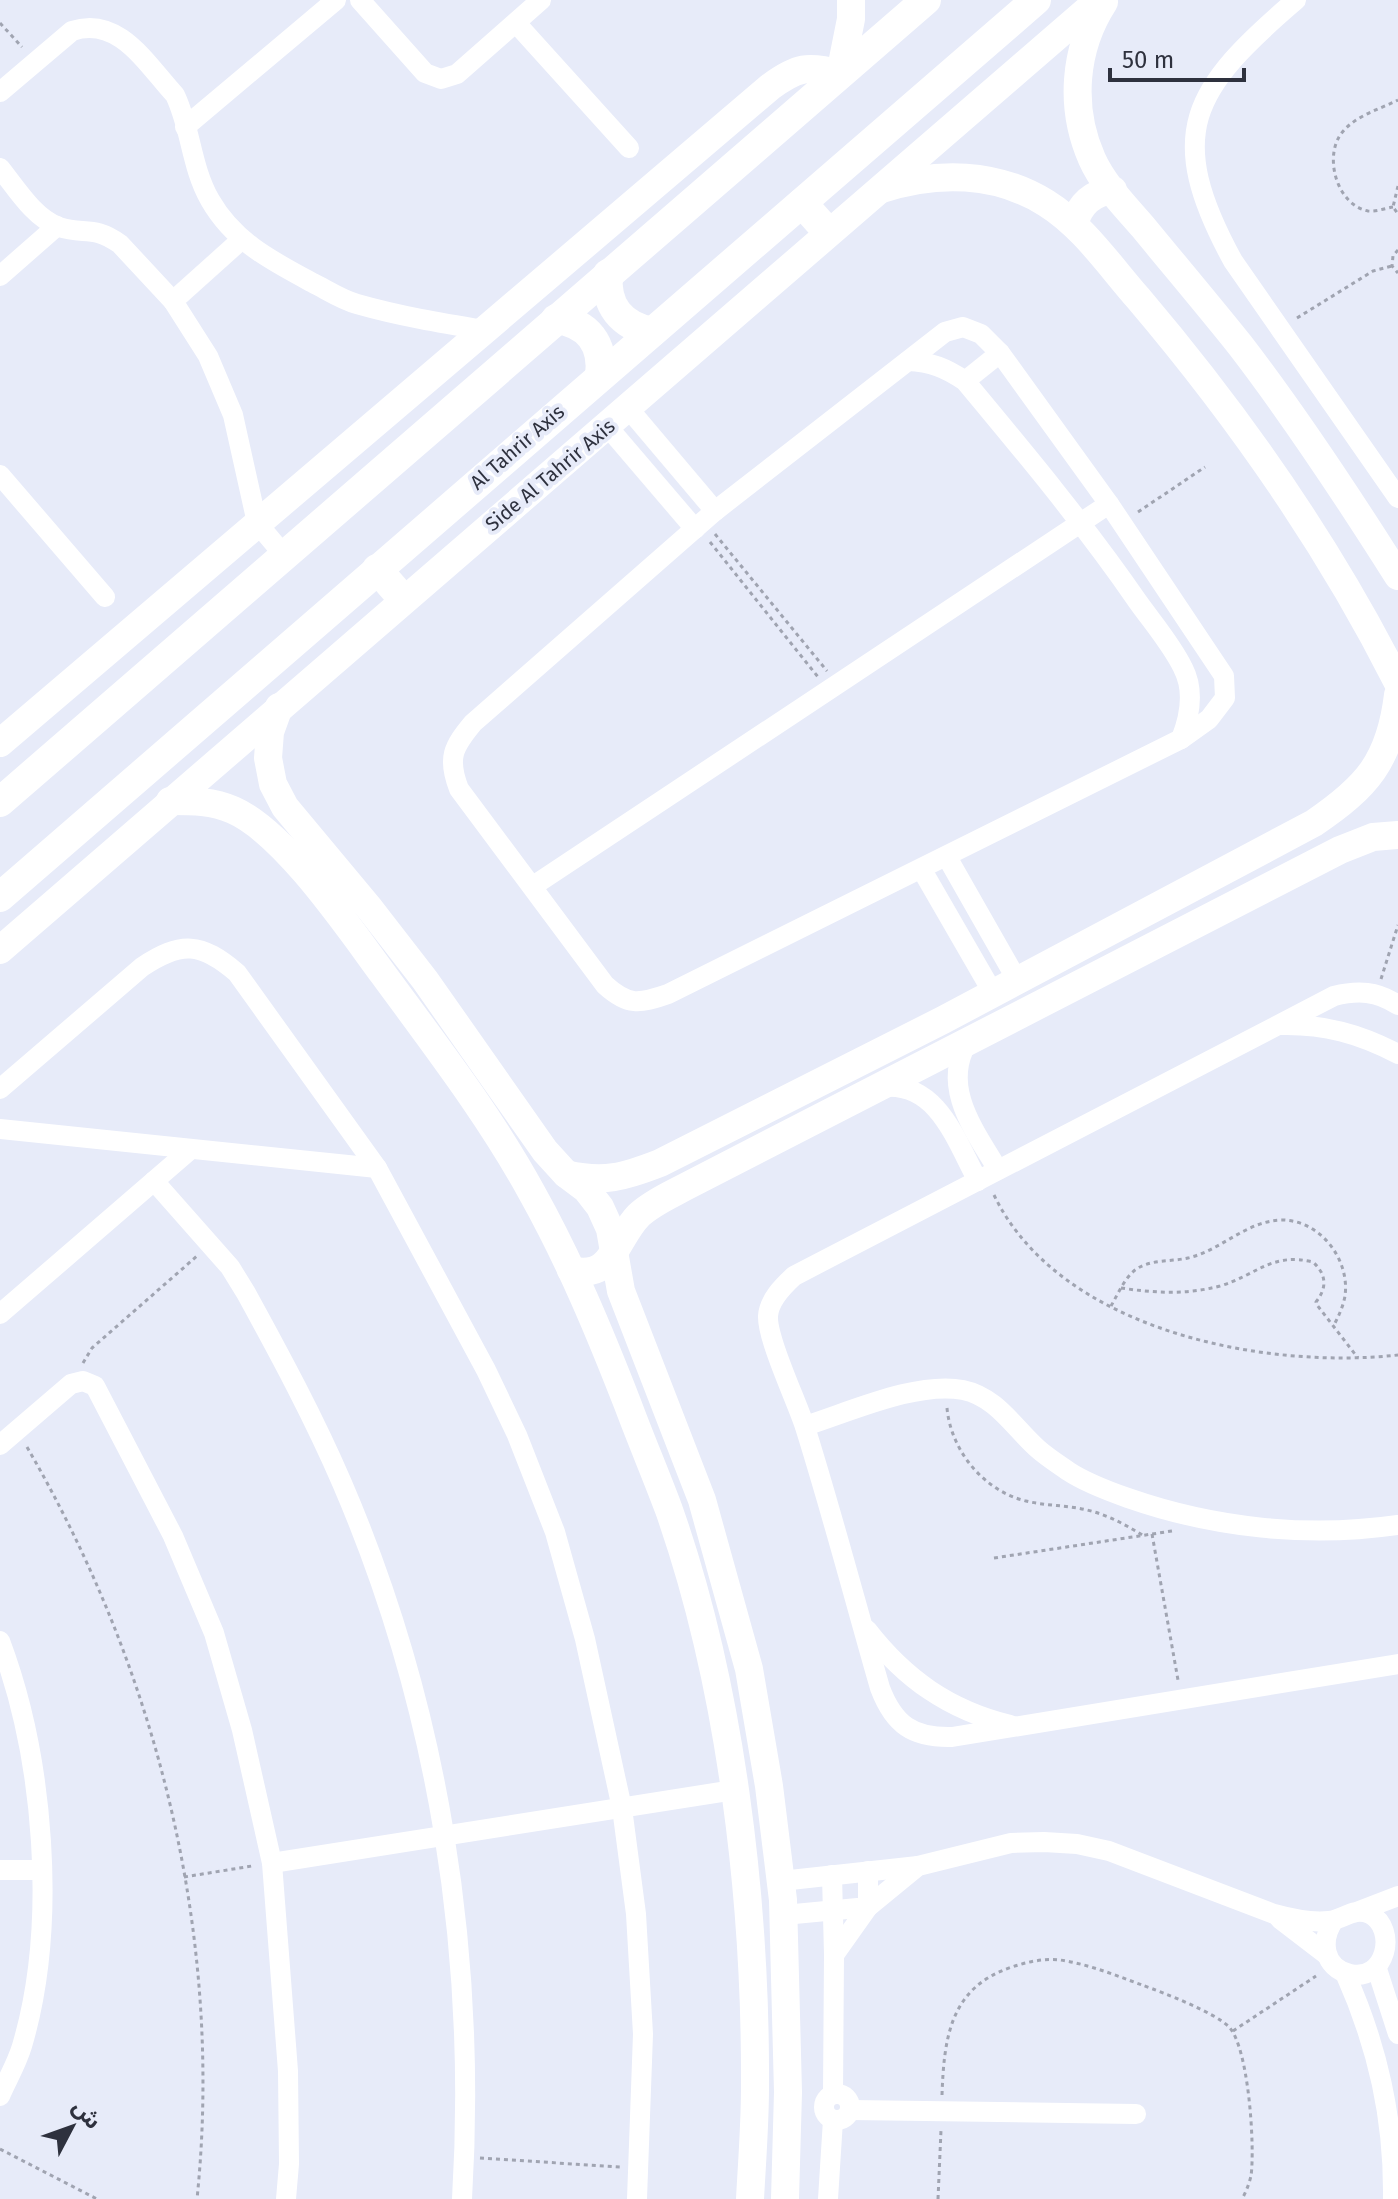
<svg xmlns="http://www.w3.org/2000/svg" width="1398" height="2199" font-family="'Fira Sans','Noto Sans Arabic',sans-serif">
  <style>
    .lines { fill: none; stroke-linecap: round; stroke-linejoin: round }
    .path { stroke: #a0a4b1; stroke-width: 3; stroke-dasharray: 4 4; stroke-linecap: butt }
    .street { stroke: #fff; stroke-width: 20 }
    .secondary { stroke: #fff; stroke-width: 28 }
    .primary { stroke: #fff; stroke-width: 30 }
    .labels { text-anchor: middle; stroke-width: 8; stroke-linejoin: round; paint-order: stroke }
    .street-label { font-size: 20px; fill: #2e313e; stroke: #e7ebf9 }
  </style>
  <rect width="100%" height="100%" fill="#e7ebf9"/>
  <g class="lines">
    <!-- path -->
    <g class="path">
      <path d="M0,23l22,24"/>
      <path d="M1398,186l-5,21 5,7"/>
      <path d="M1393,207c-7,1 -17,5 -25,4 -30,-6 -43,-50 -29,-74 12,-20 39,-27 59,-37"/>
      <path d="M1398,250l-5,6 -1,10 6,7"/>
      <path d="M1297,318l76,-47 19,-5"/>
      <path d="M1138,512l67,-45"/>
      <path d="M715,534l112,137"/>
      <path d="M710,542l108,135"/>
      <path d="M1381,979l17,-54"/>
      <path d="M994,1195c65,135 269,175 404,160"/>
      <path d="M1121,1288c34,5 65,7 99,-2 37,-11 51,-34 93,-24 14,13 14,26 3,40l1,3 41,53"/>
      <path d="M1111,1306c7,-12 13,-27 24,-36 15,-11 35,-8 53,-12 34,-8 59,-38 95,-38 38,1 67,40 62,76 -2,11 -6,19 -11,29"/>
      <path d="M83,1363l9,-15 105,-92"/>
      <path d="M947,1408c4,43 37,83 79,93 20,5 41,4 61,9 21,5 39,15 57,26"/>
      <path d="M27,1447c131,226 197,490 170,752"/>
      <path d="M1152,1534l26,146"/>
      <path d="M994,1558l178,-27"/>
      <path d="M184,1877l68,-11"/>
      <path d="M1233,2031l83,-55"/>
      <path d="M942,2095c2,-57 8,-108 70,-128 15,-5 32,-9 48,-7 28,4 55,15 82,25 20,7 74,28 87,42 20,21 26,121 22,149 -2,8 -5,16 -9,23"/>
      <path d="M0,2149l97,50"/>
      <path d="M480,2158l140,9"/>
      <path d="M938,2199l3,-69"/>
    </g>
    <!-- street -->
    <g class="street">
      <path d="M360,0l65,73 16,6 16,-5 84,-74"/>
      <path d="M1296,0c-104,89 -133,133 -63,261l165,237"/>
      <path d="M516,23l113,125"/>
      <path d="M0,92l72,-61c47,-16 75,34 103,64 16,33 16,72 35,105 24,42 62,61 103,83 14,7 29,17 44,21 42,12 84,19 127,26"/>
      <path d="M185,127l151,-127"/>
      <path d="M0,168c16,20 34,50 59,59 25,8 35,-2 61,17l53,57 35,55 25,59 24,108 27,32"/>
      <path d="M0,276l57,-50"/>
      <path d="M173,301l68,-61"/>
      <path d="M963,327l18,7 19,19 109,151 115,172 1,22 -16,21 -28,20 -513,255c-29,10 -40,12 -63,-9l-146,-196c-12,-31 -6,-42 14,-66l242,-212 230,-179z"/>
      <path d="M908,361c23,1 38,7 57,20 60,72 120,144 173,221 15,21 34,43 45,66 12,23 7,48 -2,71"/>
      <path d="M965,381l35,-28"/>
      <path d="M628,408l87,103"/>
      <path d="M607,426l88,103"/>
      <path d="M0,475l105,122"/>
      <path d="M947,857l70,123"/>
      <path d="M922,870l71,123"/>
      <path d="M533,886l576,-382"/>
      <path d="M1398,1005c-21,-14 -40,-15 -64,-9l-540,280c-11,10 -25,24 -26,40 -1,23 29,86 37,111 27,86 50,174 75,261 14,37 33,50 72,49l446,-73"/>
      <path d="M1281,1025c43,-1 79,9 117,29"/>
      <path d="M967,1043c-26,45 8,88 31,127"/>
      <path d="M884,1087c54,-5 72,54 94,94"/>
      <path d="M0,1089l142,-122c39,-26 59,-25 95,6l140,195 109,202 31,65 38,97 30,107 37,169 14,106 7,120 -6,165"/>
      <path d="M0,1129l377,39"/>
      <path d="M154,1181l76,86 16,26c34,62 68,125 96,190 97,225 135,471 120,716"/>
      <path d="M0,1314l191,-165"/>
      <path d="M805,1426c45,-14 112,-45 158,-36 34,7 51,38 75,59 9,8 20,15 30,22 18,12 40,20 60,27 86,30 180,40 270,27"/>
      <path d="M0,1445l71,-61 12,-3 12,5 78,150 41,97 28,97 30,133 16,208 1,93 -3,35"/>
      <path d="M867,1630c38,49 82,80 143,95"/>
      <path d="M0,1641c44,117 58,283 22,405 -5,17 -15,34 -22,50"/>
      <path d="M272,1863l462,-73"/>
      <path d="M0,1870h42"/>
      <path d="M832,1875l2,80 -1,139"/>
      <path d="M781,1881l137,-15"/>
      <path d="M1359,1911l39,-15"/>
      <path d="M784,1915l84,-8v-36"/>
      <path d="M1280,1919l47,36"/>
      <path d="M834,1955l34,-48 50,-41 93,-23 33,-1 33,2 32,7 165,63c18,5 37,9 55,7 16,-2 24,-14 41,-7 28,15 16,68 -20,60 -27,-6 -30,-34 -16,-54"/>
      <path d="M1377,1969l21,65"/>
      <path d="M1345,1973c33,74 49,146 48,226"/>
      <circle cx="837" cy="2107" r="13"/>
      <path d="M850,2110l286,4"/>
      <path d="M828,2199l5,-79"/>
    </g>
    <!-- secondary -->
    <g class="secondary">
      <path d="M1104,2c-30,46 -35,105 -12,157 11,25 33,47 51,68 32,39 65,78 97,118 57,74 108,152 158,231"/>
      <path d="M882,189c55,-18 114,-17 164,14 37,23 63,62 92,95 101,119 190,246 260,385"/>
      <path d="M1074,224c6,-20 18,-31 39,-34"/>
      <path d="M279,707l-9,25 -2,26 5,26 12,23 85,102 55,71 120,171 21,23 20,15 14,18 10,22 11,62 81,209 47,169 20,117 14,114 5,192 -3,107"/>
      <path d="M0,743l770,-656c27,-20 38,-22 70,-13l11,-55v-19"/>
      <path d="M170,801c22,0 43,0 63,9 51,22 116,118 150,164 52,71 107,142 149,219 38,68 68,140 96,212 13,35 28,70 41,105 62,176 87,390 86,577 0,37 -3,75 -5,112"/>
      <path d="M0,950l1099,-950"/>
      <path d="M566,1174c38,9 58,3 94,-11l283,-143 371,-197c53,-36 76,-62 84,-128"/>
      <path d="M571,1270c42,11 44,-31 68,-55 13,-12 29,-19 44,-27l657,-338 33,-13 25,-2"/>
    </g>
    <!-- primary -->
    <g class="primary">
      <path d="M802,203l26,29"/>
      <path d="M608,274c-3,32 13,51 44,58"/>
      <path d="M556,319c32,4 48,25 44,57"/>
      <path d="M377,569l26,30"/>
      <path d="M0,802l926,-802"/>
      <path d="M0,897l1036,-897"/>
    </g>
  </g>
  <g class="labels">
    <!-- street labels -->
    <g class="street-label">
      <text transform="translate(517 447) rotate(-41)" y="7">Al Tahrir Axis</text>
      <text transform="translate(550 475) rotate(-40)" y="7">Side Al Tahrir Axis</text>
    </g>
  </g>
  <!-- north arrow -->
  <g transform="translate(72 2127) rotate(49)" stroke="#e7ebf9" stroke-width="6" paint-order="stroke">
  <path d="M0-6L14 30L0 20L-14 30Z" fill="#2e313e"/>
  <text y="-12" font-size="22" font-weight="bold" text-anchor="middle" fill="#2e313e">ش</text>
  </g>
  <!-- scale -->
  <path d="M1110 68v12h134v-12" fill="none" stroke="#2e313e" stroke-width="4"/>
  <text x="1122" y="68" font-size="24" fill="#2e313e" stroke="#e7ebf9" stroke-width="6" paint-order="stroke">50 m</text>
</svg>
